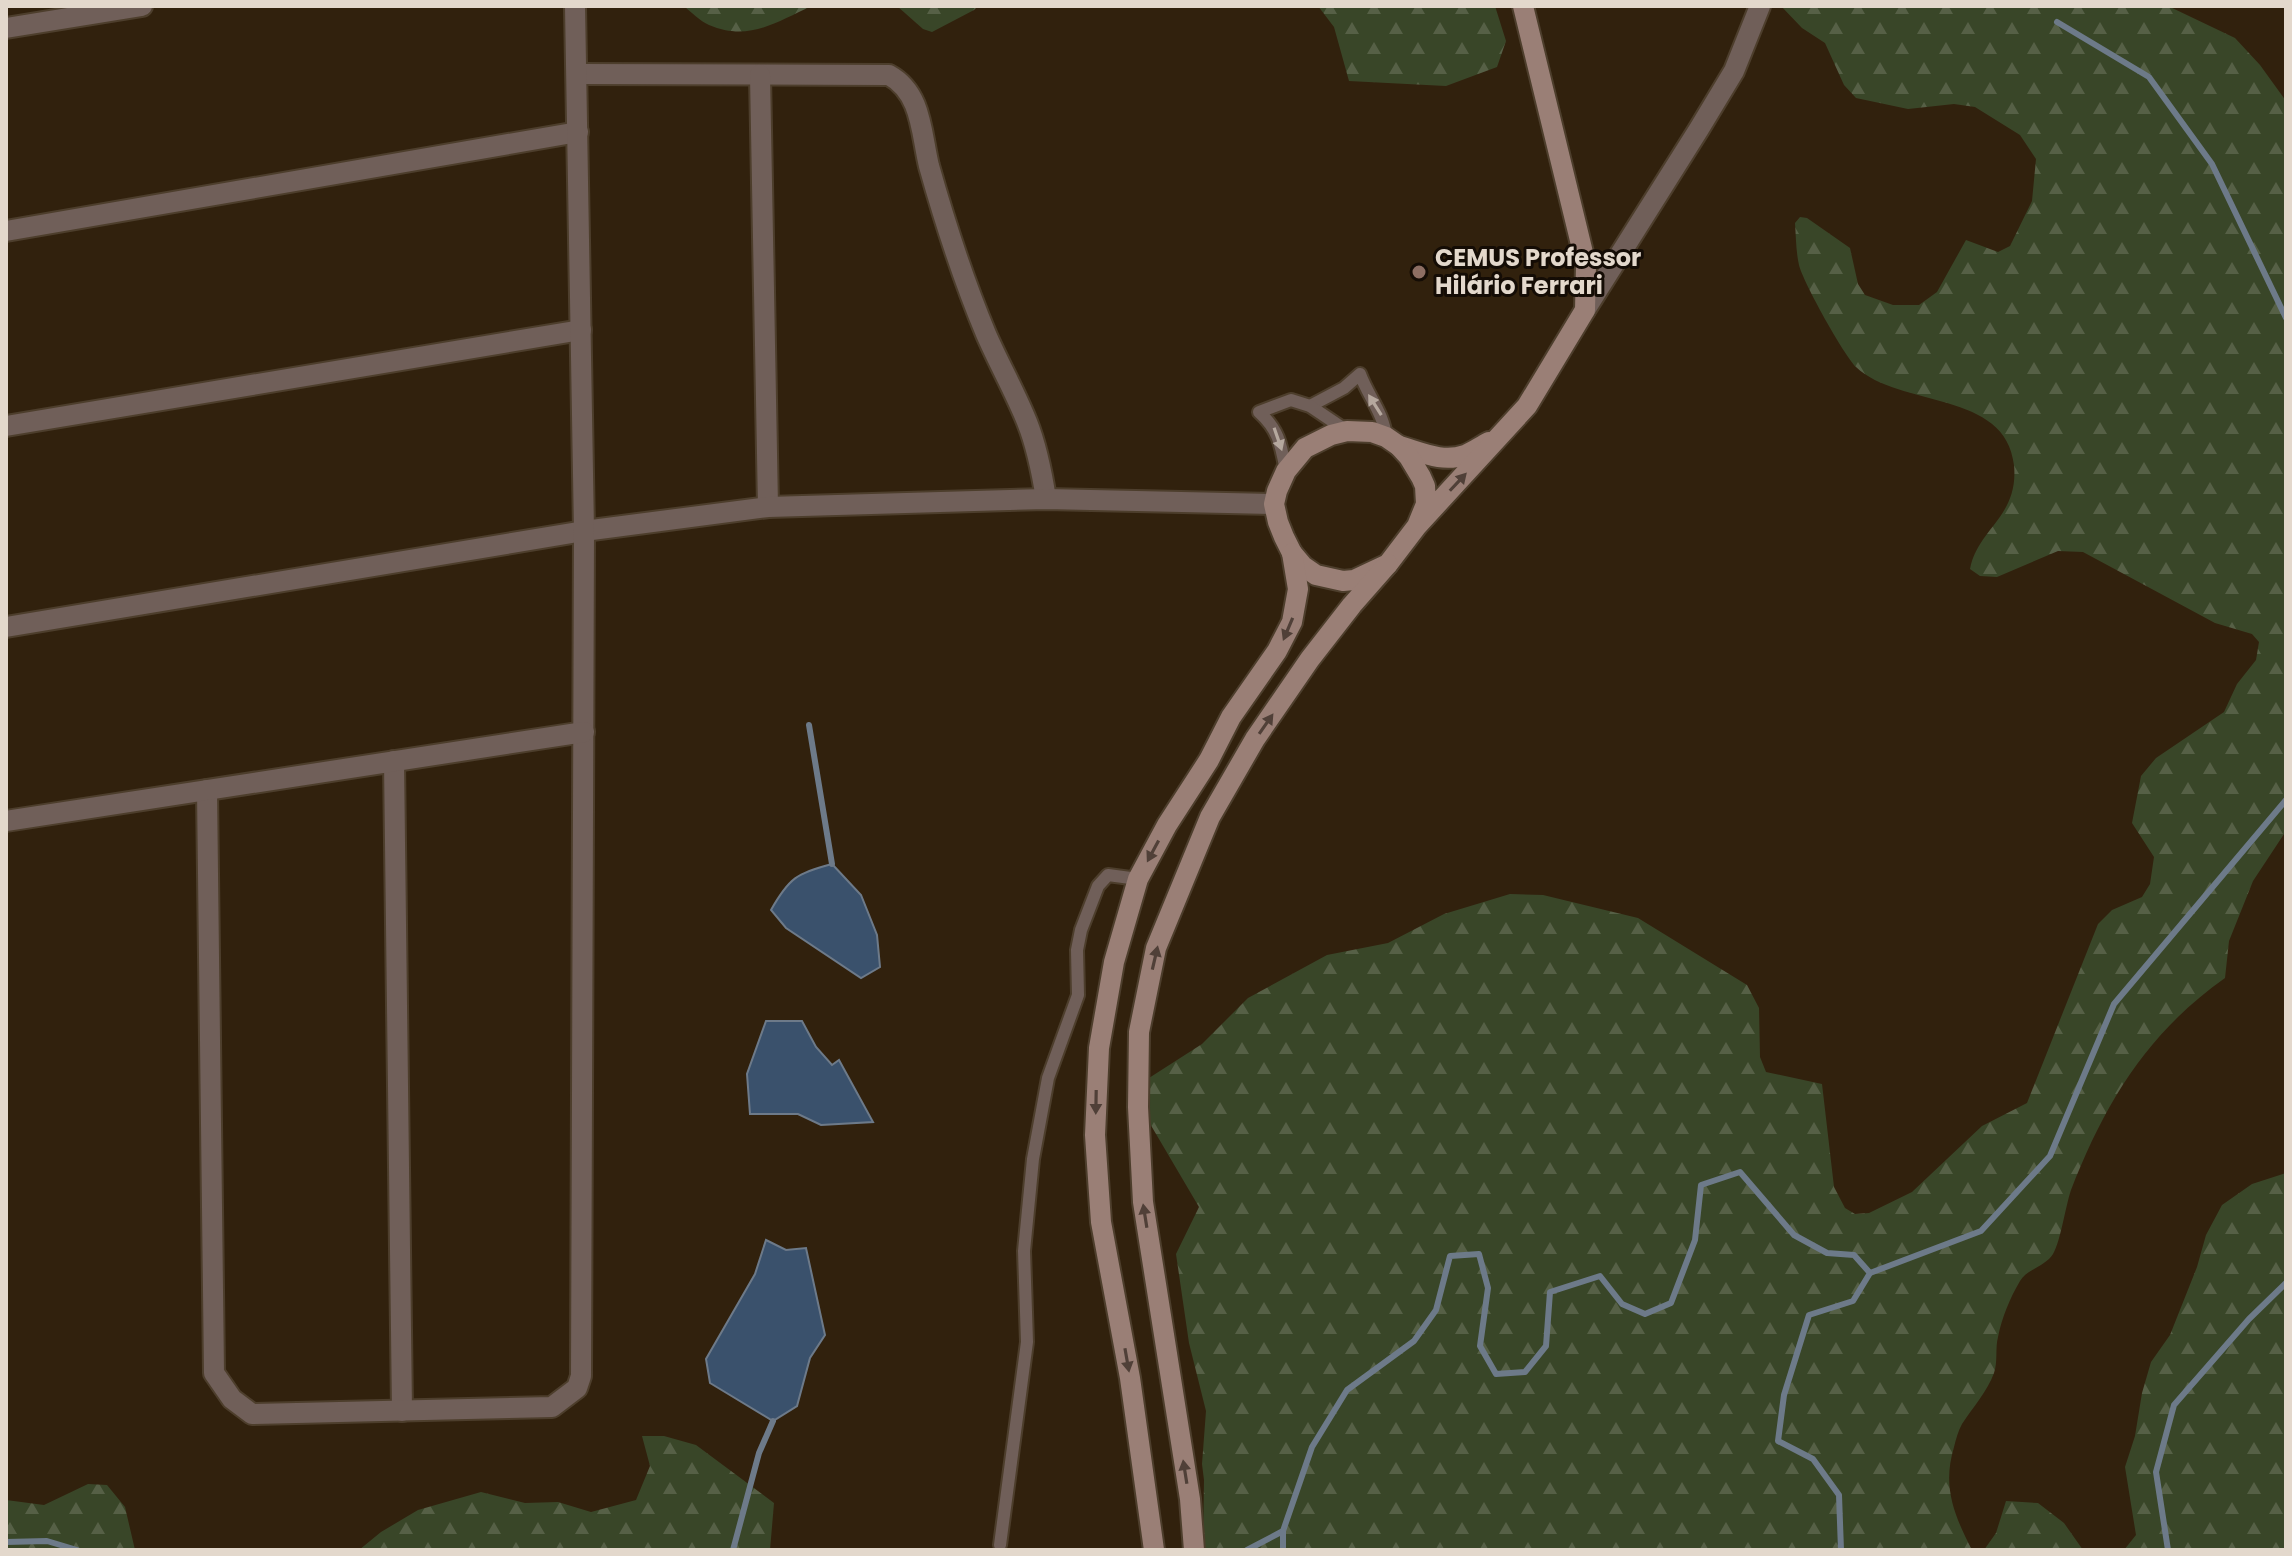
<svg xmlns="http://www.w3.org/2000/svg" width="2292" height="1556" font-family="Poppins,sans-serif">
  <style>
    .forest { fill: url(#forest-firs) }
    .water { fill: #3a516c; stroke: #6d7a89; stroke-width: 2 }
    .lines { fill: none; stroke-linecap: round; stroke-linejoin: round }
    .stream { stroke: #6d7a89; stroke-width: 6 }
    .service-casing { stroke: #4d3e2c; stroke-width: 16 }
    .minor-casing { stroke: #4d3e2c; stroke-width: 24 }
    .tertiary-casing { stroke: #4d3e2c; stroke-width: 24 }
    .secondary-casing { stroke: #4d3e2c; stroke-width: 24 }
    .service { stroke: #705f59; stroke-width: 12 }
    .minor { stroke: #705f59; stroke-width: 20 }
    .tertiary { stroke: #705f59; stroke-width: 20 }
    .secondary { stroke: #9a7f76; stroke-width: 20 }
    .oneway { fill: #b5a89e }
    .oneway2 { fill: #504038 }
    .education-dot { fill: #8d6e63; stroke: #140c05; stroke-width: 3 }
    .labels { text-anchor: middle; stroke-width: 6; stroke-linejoin: round; paint-order: stroke }
    .poi-label { font-size: 24px; font-weight: bold; fill: #e3d8cc; stroke: #140c05; text-anchor: start }
  </style>
  <defs>
    <pattern id="forest-firs" width="22" height="20" patternUnits="userSpaceOnUse" patternTransform="scale(2)"><rect width="22" height="20" fill="#394628"/><path d="M5 1l3.5 6h-7zM16 11l3.5 6h-7z" fill="#566046"/></pattern>
  </defs>
  <rect width="100%" height="100%" fill="#31210d"/>
  <!-- forest -->
  <g class="forest">
    <path d="M684,6h128c-36,16 -63,36 -103,19 -9,-4 -18,-13 -25,-19z"/>
    <path d="M897,6h81l-4,4 -42,22 -9,-3z"/>
    <path d="M1318,6h177l11,35 -9,26 -51,19 -97,-5 -15,-54z"/>
    <path d="M1781,6h387l67,32 25,27 26,36v730l-33,50 -24,60 -4,37c-78,55 -120,125 -154,212 -6,18 -10,50 -18,64 -7,12 -26,15 -33,27 -10,17 -18,36 -22,56 -3,11 0,25 -4,36 -7,19 -21,34 -32,51 -4,7 -6,15 -8,23 -12,40 0,68 18,103h-769l1,-70 -2,-16 4,-53 -17,-68 -13,-89 23,-47 -63,-107 13,-22 53,-34 46,-46 79,-43 61,-12 56,-29 66,-20 33,1 95,23 109,67 12,23 1,49 6,15 56,12 12,103 11,21 10,6 14,-1 43,-21 70,-66 45,-23 71,-179 14,-14 30,-13 8,-13 4,-27 -22,-34 9,-47 15,-18 68,-46 13,-28 19,-24 3,-18 -7,-8 -37,-11 -132,-71 -25,-1 -61,26 -17,-1 -10,-7c8,-41 49,-52 44,-104 -8,-75 -115,-57 -158,-98 -12,-12 -53,-85 -57,-102 -3,-13 -3,-28 -4,-42l5,-6 7,1 43,30 8,36 7,11 28,10h26l18,-13 29,-52 32,12 12,-6 22,-45 4,-42 -16,-24 -45,-28 -21,-3 -46,5 -52,-11 -12,-13 -19,-42 -23,-15z"/>
    <path d="M2286,1173v377h-162l12,-15 -11,-68 10,-31 7,-43 9,-31 19,-27 27,-68 9,-32 16,-30 30,-21z"/>
    <path d="M642,1436h22l32,9 78,58 -4,47h-411l22,-18 37,-22 63,-18 44,11 33,-1 33,10 45,-12 14,-34z"/>
    <path d="M88,1484l19,1 18,22 10,43h-129v-50l38,5z"/>
    <path d="M2006,1501l32,2 26,20 19,27h-99l12,-17z"/>
  </g>
  <!-- water -->
  <g class="water">
    <path d="M832,864l29,31 16,40 3,32 -19,11 -75,-50 -15,-18c18,-32 26,-37 61,-46z"/>
    <path d="M766,1021h36l14,26 16,18 7,-5 34,62 -52,3 -23,-11h-48l-3,-40z"/>
    <path d="M766,1240l20,10 20,-2 19,87 -15,23 -13,48 -24,15 -63,-38 -4,-24 49,-85z"/>
  </g>
  <g class="lines">
    <!-- stream -->
    <g class="stream">
      <path d="M2057,22l92,55 63,87 74,154"/>
      <path d="M809,725l23,139"/>
      <path d="M1870,1273l111,-42 69,-75 64,-152 172,-204"/>
      <path d="M6,1542l41,-1 30,9"/>
      <path d="M733,1550l26,-97 14,-32"/>
      <path d="M1247,1550l36,-19 29,-84 35,-57 67,-49 22,-31 14,-54 29,-2 9,34 -8,58 16,28 29,-2 21,-26 4,-54 50,-16 22,28 23,10 26,-11 24,-63 6,-55 39,-13 54,63 33,18 27,2 16,18 -17,28 -44,14 -25,80 -6,46 35,18 26,36 2,55"/>
      <path d="M1283,1550v-19"/>
      <path d="M2168,1550l-12,-78 18,-67 75,-86 37,-36"/>
    </g>
    <defs>
      <g id="service">
        <path d="M1310,406l34,-18 16,-14c8,22 24,40 26,63"/>
        <path d="M1286,471c-5,-26 -7,-41 -27,-59l32,-12 19,6 37,25"/>
        <path d="M1000,1545l27,-203 -3,-91 9,-92 15,-81 30,-83 -1,-45 4,-20 17,-44 10,-11 30,4"/>
      </g>
      <g id="minor">
        <path d="M6,28l136,-22"/>
        <path d="M577,74l312,1c33,18 32,58 40,91 16,57 34,113 57,168 13,30 29,58 41,88 10,25 15,51 19,77"/>
        <path d="M760,75l8,432"/>
        <path d="M6,231l572,-99"/>
        <path d="M6,426l575,-96"/>
        <path d="M6,627l578,-96 184,-24 278,-8 228,5"/>
        <path d="M394,761l8,650"/>
        <path d="M207,790l7,583 18,26 20,15 300,-7 25,-19 4,-12 3,-845 -9,-525"/>
        <path d="M6,821l578,-89"/>
      </g>
      <path id="tertiary" d="M1585,310l114,-181 35,-58 26,-65"/>
      <g id="secondary">
        <path d="M1399,446c22,6 43,17 66,9 8,-3 16,-9 24,-13"/>
        <path d="M1417,526l9,-22 -1,-18 -4,-9 -12,-20 -10,-11 -13,-9 -14,-5 -25,-1 -16,4 -26,13 -19,23 -9,20 -3,13 4,18 6,15 8,16 11,13 13,9 27,6 11,-1 34,-16 29,-38 110,-120 58,-96 1,-45 -63,-259"/>
        <path d="M1154,1550l-24,-172 -29,-156 -6,-87 4,-87 15,-86 24,-83 29,-54 42,-65 22,-43 46,-66 15,-29 6,-33 -6,-36"/>
        <path d="M1194,1550l-4,-51 -47,-297 -5,-95 1,-75 17,-84 54,-131 45,-78 55,-80 42,-54 36,-41"/>
      </g>
    </defs>
    <!-- service casing -->
    <use href="#service" class="service-casing"/>
    <!-- minor casing -->
    <use href="#minor" class="minor-casing"/>
    <!-- tertiary casing -->
    <use href="#tertiary" class="tertiary-casing"/>
    <!-- secondary casing -->
    <use href="#secondary" class="secondary-casing"/>
    <!-- service -->
    <use href="#service" class="service"/>
    <!-- minor -->
    <use href="#minor" class="minor"/>
    <!-- tertiary -->
    <use href="#tertiary" class="tertiary"/>
    <!-- secondary -->
    <use href="#secondary" class="secondary"/>
  </g>
  <!-- one-way arrows -->
  <defs><path id="oneway-solid" d="M-6-.8H1V-3.2L6.5 0L1 3.2V.8H-6Z" transform="scale(2)"/></defs>
  <g class="oneway">
    <use href="#oneway-solid" transform="translate(1375 405) rotate(-122)"/>
    <use href="#oneway-solid" transform="translate(1278 439) rotate(71)"/>
  </g>
  <g class="oneway2">
    <use href="#oneway-solid" transform="translate(1458 482) rotate(-47)"/>
    <use href="#oneway-solid" transform="translate(1288 629) rotate(113)"/>
    <use href="#oneway-solid" transform="translate(1266 724) rotate(-55)"/>
    <use href="#oneway-solid" transform="translate(1153 851) rotate(118)"/>
    <use href="#oneway-solid" transform="translate(1155 958) rotate(-77)"/>
    <use href="#oneway-solid" transform="translate(1096 1102) rotate(91)"/>
    <use href="#oneway-solid" transform="translate(1145 1216) rotate(-99)"/>
    <use href="#oneway-solid" transform="translate(1127 1360) rotate(80)"/>
    <use href="#oneway-solid" transform="translate(1185 1472) rotate(-99)"/>
  </g>
  <!-- markers -->
  <circle class="education-dot" cx="1419" cy="272" r="8"/>
  <g class="labels">
    <!-- poi labels -->
    <g class="poi-label">
      <text x="1435" y="266">CEMUS Professor<tspan x="1435" dy="28">Hilário Ferrari</tspan></text>
    </g>
  </g>
  <!-- border -->
  <rect width="2292" height="1556" fill="none" stroke="#e3d8cc" stroke-width="16"/>
</svg>
